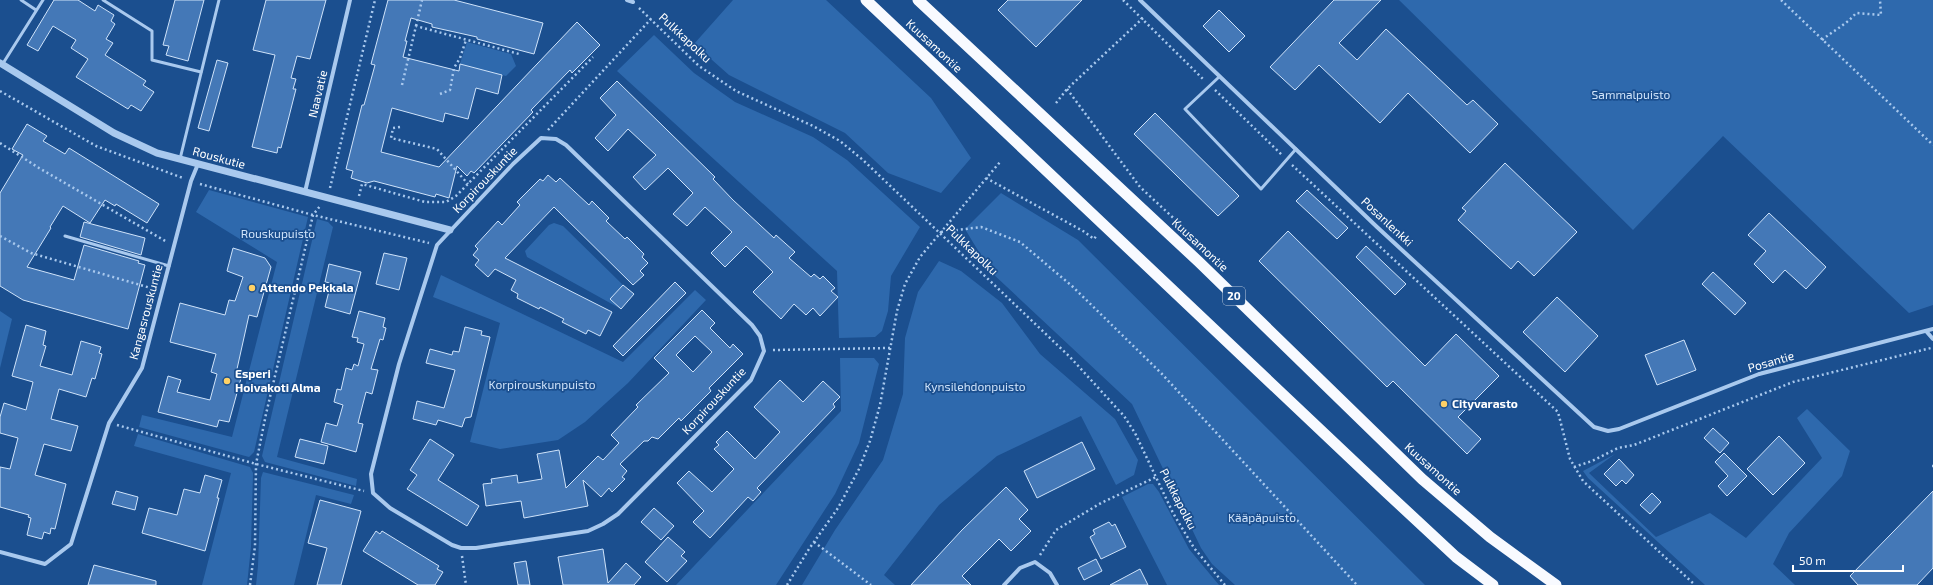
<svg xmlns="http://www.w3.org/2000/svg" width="1933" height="585" font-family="'Exo 2',sans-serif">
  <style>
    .green { fill: #2e69ad }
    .building { fill: #4478b7; stroke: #cfe3fa; fill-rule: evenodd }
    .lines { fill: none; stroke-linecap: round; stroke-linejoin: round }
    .path { stroke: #a9c9ee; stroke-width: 2.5; stroke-dasharray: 2 3; stroke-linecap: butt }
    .service { stroke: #a9c9ee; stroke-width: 3 }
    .minor { stroke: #a9c9ee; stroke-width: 4 }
    .tertiary { stroke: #a9c9ee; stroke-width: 7 }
    .trunk { stroke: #f8faff; stroke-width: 11 }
    .poi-dot { fill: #ffd166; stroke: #1b4f8f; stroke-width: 1.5 }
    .labels { text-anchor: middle; stroke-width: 3.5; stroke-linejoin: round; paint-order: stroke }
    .shield { fill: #1b4f8f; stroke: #bbcadd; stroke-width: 1 }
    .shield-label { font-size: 11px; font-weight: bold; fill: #fff }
    .street-label { font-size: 12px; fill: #fff; stroke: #1b4f8f }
    .park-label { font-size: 12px; fill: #cfe3fa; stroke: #1b4f8f }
    .poi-label { font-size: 12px; font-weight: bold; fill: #fff; stroke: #1b4f8f; text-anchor: start }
  </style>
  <rect width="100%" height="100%" fill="#1b4f8f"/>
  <!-- green -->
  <g class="green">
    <path d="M733,0h93l105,98 40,60 -30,35 -53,-20 -43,-40 -116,-58 -35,-31z"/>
    <path d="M1399,0h534v305l-24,8 -186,-177 -90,94z"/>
    <path d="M654,35l40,38 41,29 78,35 34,23 73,67 -29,49 -3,35 -6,20 -7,6 -36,1 -2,-67 -220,-200z"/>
    <path d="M467,42l44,12 5,12 -10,10 -46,-12z"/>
    <path d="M209,190l99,27 -54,235 -5,5 -110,-30 3,-12 90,22 45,-175 -81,-50z"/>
    <path d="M1001,193l77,47 347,345h-190l-23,-21 -11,-16 -69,-144 -141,-132 -26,-43z"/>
    <path d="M317,219l11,3 5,5 -56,230 80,22 -1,7 -91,-24 -3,-6z"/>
    <path d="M554,223l9,3 60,59 -12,14 10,10 -94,-52 -2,-6 24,-26z"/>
    <path d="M939,261l22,10 41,32 38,51 75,65 23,41 -4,15 -18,10 -35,-69 -84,40 -58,49 -55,70 11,10h-93l33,-55 48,-70 20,-66 2,-56 13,-46z"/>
    <path d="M441,275l182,87 72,-72 11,10 -78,83 -43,39 -27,18 -58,9 -30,-7 30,-119 -67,-26z"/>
    <path d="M0,311l12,8 -12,49z"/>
    <path d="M840,358h34l5,6 -20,79 -24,51 -59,91h-100l165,-174z"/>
    <path d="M1807,409l43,42 -8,25 -53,57 -16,31 22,21h-90l-117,-107 -5,-7 32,-17 -26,19 67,64 54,-24 36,25 76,-80 -25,-40z"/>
    <path d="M138,434l112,33 3,6 -2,74 -4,38h-45l29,-112 -97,-27z"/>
    <path d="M263,472l91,23 -3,9 -35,-9 -22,90h-38l2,-19 3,-88z"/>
    <path d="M1148,484h5l6,8 30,57 30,36h-52l-45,-88z"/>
  </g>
  <!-- building -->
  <g class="building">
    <path d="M54,0h24l17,11 3,-6 16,10 -3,6 4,3 -9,15 7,4 -8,12 41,26 -3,4 11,7 -13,19 -10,-6 -3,4 -52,-32 12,-18 -17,-11 5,-8 -23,-14 -15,25 -11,-6z"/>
    <path d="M175,0h29l-16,61 -22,-6 3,-9 -6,-1z"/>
    <path d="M266,0h60l-16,59 -13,-3 -6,22 5,1 -3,10h3l-15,59 -3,-1 -1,6 -25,-6 23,-92 -22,-5z"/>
    <path d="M388,0h66l89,23 -9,31 -57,-15v-2l-45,-10v-3l-21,-6 -6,23h2l-4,16 56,14 1,-7 42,11 -4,19 -22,-6 -8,31 -23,-6 -2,9 -51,-14 -11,44 58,15 138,-145 23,23 -28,28 -2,-3 -39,40 2,2 -59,61 -3,-2 -4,5 -10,-10 -8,32 -13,-4 -1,3 -61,-16 -7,2 -16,-5 2,-7 -7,-2 16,-64h2l11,-40 -4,-1z"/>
    <path d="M1008,0h74l-46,47 -38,-37z"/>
    <path d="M1334,0h47l-42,43 18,17 29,-31 81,76 6,-5 25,24 -28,29 -62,-60 -28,30 -61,-58 -24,25 -25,-23z"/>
    <path d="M1219,10l26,26 -16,16 -26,-26z"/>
    <path d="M217,60l11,3 -19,68 -11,-3z"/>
    <path d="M617,81l98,96 -2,2 20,21 41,38 2,-3 19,17 -6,6 22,19 3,-3 6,5 3,-3 12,12 -4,3 7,6 -18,19 -7,-8 -7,7 -12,-11 -13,15 -28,-27 20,-20 -27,-26 -21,21 -14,-14 21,-21 -27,-25 -18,19 -14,-12 20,-21 -25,-25 -23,22 -12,-13 23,-22 -28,-26 -20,22 -13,-13 21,-23 -16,-17z"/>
    <path d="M1155,113l84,83 -21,20 -84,-82z"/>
    <path d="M27,124l20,12 -4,5 22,13 4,-6 90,56 -12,19 -31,-19 -1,2 -10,-6 -15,23 -27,-17 -13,21 1,1 -24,39 47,13 10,-35 55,16 -1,2 7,2 -17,64 -105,-29 -23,-14v-93l23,-38 -11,-6z"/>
    <path d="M1505,163l72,69 -43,44 -16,-15 -7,8 -53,-49 8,-9 -4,-3z"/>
    <path d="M548,175l8,7 4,-4 29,27 3,-4 17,17 -3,3 19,18 2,-2 17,17 -2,3 6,6 -8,8 4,4 -11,10 -79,-78 -49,51 107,54 -12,24 -12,-6 -2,4 -24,-12 2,-3 -24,-12 -1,2 -22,-11 1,-4 -7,-4 5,-10 -21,-11 -7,8 -13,-12 4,-5 -6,-5 5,-6 -3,-3 23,-25 4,4 18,-20 -3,-3 23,-23 3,2z"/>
    <path d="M1307,190l41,38 -11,11 -41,-38z"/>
    <path d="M1769,213l57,54 -20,22 -21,-19 -12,13 -19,-19 12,-13 -18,-16z"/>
    <path d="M84,222l61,16 -4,17 -61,-18z"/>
    <path d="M1288,231l137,135 31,-32 43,42 -41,41 23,22 -14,15 -74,-73 -6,6 -128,-126z"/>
    <path d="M1366,246l40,38 -11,11 -39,-38z"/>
    <path d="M233,248l32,10 6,9 -14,50 -8,-2 -12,54 6,2 -14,51 -10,-2 -2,7 -59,-15 10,-36 13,4 -4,12 33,8 7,-26 -6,-2 5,-18 -46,-12 10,-39 45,12 4,-15 6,1 8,-24 -16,-6z"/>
    <path d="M384,253l23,5 -8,32 -23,-6z"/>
    <path d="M329,264l32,8 -11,42 -25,-7 6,-24 -6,-1z"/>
    <path d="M1713,272l33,31 -11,12 -33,-31z"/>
    <path d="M675,282l11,11 -63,63 -10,-10z"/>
    <path d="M623,285l11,9 -13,15 -11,-10z"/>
    <path d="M1557,297l41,39 -33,36 -42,-40z"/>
    <path d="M702,310l13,13 -5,5 20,20 3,-4 10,10 -34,34 2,3 -30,30 -2,-3 -21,21 -6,-2 -4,4h-4l-24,23 7,7 -5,6 3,2 -13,13 -3,-4 -8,9 -18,-17 5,26 -64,12 -3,-17 -35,5 -3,-22 9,-1 -1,-4 26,-4 1,8 24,-4 -5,-25 22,-4 7,38 32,-32 5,4 16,-17 -8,-8 27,-28 -2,-2 33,-32 -15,-15zM695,336l17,16 -19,20 -17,-17z"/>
    <path d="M359,311l26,7 -2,9 3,1 -3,12 -3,-1 -9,30 7,1 -6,24 -6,-2 -8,31 5,1 -7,28 -35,-10 5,-19 11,3 6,-21 -9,-3 3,-13 4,1 5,-22 6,2 2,-6 4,2 6,-22 -7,-2 1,-4 -6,-1z"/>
    <path d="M26,325l20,6 -3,14 3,1 -6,20 32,9 9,-34 20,6 -2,6 3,1 -7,25 -3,-1 -6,19 -27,-8 -8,30 27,7 -7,25 -27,-7 -9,31 31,9 -11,45 -4,-1 -1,6 -6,-2 -2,7 -15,-4 4,-17 -3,-1 1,-2 -29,-8v-40l10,2 8,-31 -18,-5v-16l4,-14 22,7 7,-28 -21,-6z"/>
    <path d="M465,327l17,4 -1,4 9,2 -19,80 -6,1 -3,9 -24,-7 -2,5 -23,-6 4,-18 27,7 11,-38 -29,-7 4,-14 22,6 1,-4 6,1z"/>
    <path d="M1684,340l12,30 -39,15 -12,-30z"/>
    <path d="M780,380l23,22 20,-21 17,16 -7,7 2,3 -78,81 4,4 -8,9 -5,-4 -38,41 -17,-16 11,-11 -27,-28 12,-12 23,21 22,-23 -20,-20 5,-4 -3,-3 11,-11 28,28 25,-27 -26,-25z"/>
    <path d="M1713,428l16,15 -9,10 -16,-15z"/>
    <path d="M1779,436l26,27 -32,32 -26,-26z"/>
    <path d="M300,439l28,7 -4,18 -29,-7z"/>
    <path d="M430,439l24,16 -16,25 41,26 -12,20 -60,-37 10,-14 -7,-5z"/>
    <path d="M1082,442l13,27 -58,29 -13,-27z"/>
    <path d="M1724,453l23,23 -20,20 -9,-10 10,-10 -13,-14z"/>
    <path d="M1619,459l15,16 -8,9 -4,-4 -6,6 -12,-12z"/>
    <path d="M205,475l17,5 -5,18h2l-14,53 -63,-18 7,-25 28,7 7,-26 16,4z"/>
    <path d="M1006,487l22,23 -9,9 12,12 -20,20 -12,-12 -37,37 9,9h-60l51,-55z"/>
    <path d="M116,491l22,6 -3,13 -23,-6z"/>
    <path d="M1933,491v77l-16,17h-59l-8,-9z"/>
    <path d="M1652,493l9,9 -11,12 -10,-9z"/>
    <path d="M320,500l41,11 -20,74h-24l10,-37 -19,-5z"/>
    <path d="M654,508l20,18 -13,14 -20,-18z"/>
    <path d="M1109,522l3,4 3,-2 11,23 -25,12 -11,-22 5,-3 -2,-4z"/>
    <path d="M376,531l4,3 2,-3 57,35 -2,3 6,3 -8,13h-17l-55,-34z"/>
    <path d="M668,537l17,15 -4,4 6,5 -20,21 -22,-20z"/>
    <path d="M603,549l5,34 18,-20 15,14 -7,8h-71l-5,-28z"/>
    <path d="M1096,559l6,12 -18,9 -6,-12z"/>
    <path d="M526,561l4,24h-12l-4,-22z"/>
    <path d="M94,565l62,16v4h-68z"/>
    <path d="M1140,569l8,16h-38z"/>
  </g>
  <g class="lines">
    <!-- path -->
    <g class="path">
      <path d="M1123,0l81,80"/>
      <path d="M1781,0l152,145"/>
      <path d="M639,8l60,58 37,25 77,35 27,15 23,19 207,197 54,59 11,17 38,80 21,35 31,37"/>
      <path d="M416,26l6,-26"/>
      <path d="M1822,40c12,-10 24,-15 34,-27l25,2 -1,-15"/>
      <path d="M402,85l14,-59 103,28"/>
      <path d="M1067,89l73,98 69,64 -2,2"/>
      <path d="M1215,90l67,65"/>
      <path d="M0,91l96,55 87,32"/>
      <path d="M440,94l10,-4 4,-22 6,-10 6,-18"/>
      <path d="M1056,103l11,-14 76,-71"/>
      <path d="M400,127l-7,1 -2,10 46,11 31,35"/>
      <path d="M548,130l103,-111"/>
      <path d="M0,143l39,25 128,74"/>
      <path d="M1292,165l266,247 12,47 13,22 112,104"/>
      <path d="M986,178l97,53 11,8 3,-4"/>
      <path d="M200,184l113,31 116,28"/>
      <path d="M330,188l45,-188"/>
      <path d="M359,196l3,-12 63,18h21l10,-6 137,-139"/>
      <path d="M941,232l40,-5 39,15 52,44 90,88 195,211"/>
      <path d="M0,236l31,17 123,36"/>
      <path d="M773,350l117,-2"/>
      <path d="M117,425l139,39 108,27"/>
      <path d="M1932,466h1"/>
      <path d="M1574,467l18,-6 26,-13 16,-3 159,-63 138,-34"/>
      <path d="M814,542l57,43"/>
      <path d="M1040,555l16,-25 45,-27 55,-26"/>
      <path d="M462,556l4,29"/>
      <path d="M250,585l5,-39 1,-82 10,-50 47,-199 7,-9"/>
      <path d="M787,585l22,-36 29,-41 21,-39 11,-28 10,-36 17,-94 8,-27 15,-27 80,-95"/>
    </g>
    <!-- service -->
    <g class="service">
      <path d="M21,0l15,10"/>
      <path d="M103,0l49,31v29l49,12"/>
      <path d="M2,65l41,-65"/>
      <path d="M1219,77l-34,32 76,80 35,-40"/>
      <path d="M180,159l39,-159"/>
      <path d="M65,236l104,30"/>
    </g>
    <!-- minor -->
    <g class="minor">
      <path d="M627,0l6,2"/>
      <path d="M1140,0l237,227 217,200 14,4 11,-2 140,-55 174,-45"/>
      <path d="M541,138l15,1 10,6 186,180 8,11 4,15 -13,29 -133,134 -15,10 -15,7 -112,17h-15l-9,-3 -62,-37 -17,-15 -2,-19 28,-110 38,-119 76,-81z"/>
      <path d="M305,192l45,-192"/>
      <path d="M1926,331l7,8"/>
      <path d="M0,552l45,12 26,-20 38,-121 33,-55 49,-187 7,-17"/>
      <path d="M1004,585l16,-17 15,-6 15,11 7,12"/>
    </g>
    <!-- tertiary -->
    <path class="tertiary" d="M0,63l114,70 43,20 293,77"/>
    <!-- trunk -->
    <g class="trunk">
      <path d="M866,0l519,491 71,66 37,28"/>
      <path d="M918,0l281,262 223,217 68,58 66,48"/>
    </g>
  </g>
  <!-- markers -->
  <g class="poi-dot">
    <circle cx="252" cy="288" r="4"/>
    <circle cx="227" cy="381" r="4"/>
    <circle cx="1444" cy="404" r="4"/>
  </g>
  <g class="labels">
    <!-- shield labels -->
    <rect class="shield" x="1223" y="287" width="22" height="18" rx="3"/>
    <g class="shield-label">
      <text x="1234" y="300">20</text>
    </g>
    <!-- street labels -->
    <g class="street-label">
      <text transform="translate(685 38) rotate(43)" y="4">Pulkkapolku</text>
      <text transform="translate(934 46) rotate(43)" y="4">Kuusamontie</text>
      <text transform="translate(318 94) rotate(-77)" y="4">Naavatie</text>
      <text transform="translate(219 158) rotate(15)" y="4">Rouskutie</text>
      <text transform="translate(485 180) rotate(-46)" y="4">Korpirouskuntie</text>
      <text transform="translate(1387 222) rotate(43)" y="4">Posanlenkki</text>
      <text transform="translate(1200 245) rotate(43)" y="4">Kuusamontie</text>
      <text transform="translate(972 250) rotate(44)" y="4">Pulkkapolku</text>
      <text transform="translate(146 312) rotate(-75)" y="4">Kangasrouskuntie</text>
      <text transform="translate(1771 362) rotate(-16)" y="4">Posantie</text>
      <text transform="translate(714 401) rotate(-47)" y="4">Korpirouskuntie</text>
      <text transform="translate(1433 469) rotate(42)" y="4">Kuusamontie</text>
      <text transform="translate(1178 499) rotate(63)" y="4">Pulkkapolku</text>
    </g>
    <!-- park labels -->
    <g class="park-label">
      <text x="1631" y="99">Sammalpuisto</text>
      <text x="278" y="238">Rouskupuisto</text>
      <text x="542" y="389">Korpirouskunpuisto</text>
      <text x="975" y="391">Kynsilehdonpuisto</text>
      <text x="1262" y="522">Kääpäpuisto</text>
    </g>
    <!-- poi labels -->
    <g class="poi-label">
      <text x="260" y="292">Attendo Pekkala</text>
      <text x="235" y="378">Esperi<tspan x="235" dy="14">Hoivakoti Alma</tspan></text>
      <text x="1452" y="408">Cityvarasto</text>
    </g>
  </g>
  <!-- scale -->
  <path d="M1793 565v6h110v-6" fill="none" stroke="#ffffff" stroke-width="2"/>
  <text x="1799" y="565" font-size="12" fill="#ffffff" stroke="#1b4f8f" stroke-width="3" paint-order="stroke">50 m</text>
</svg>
